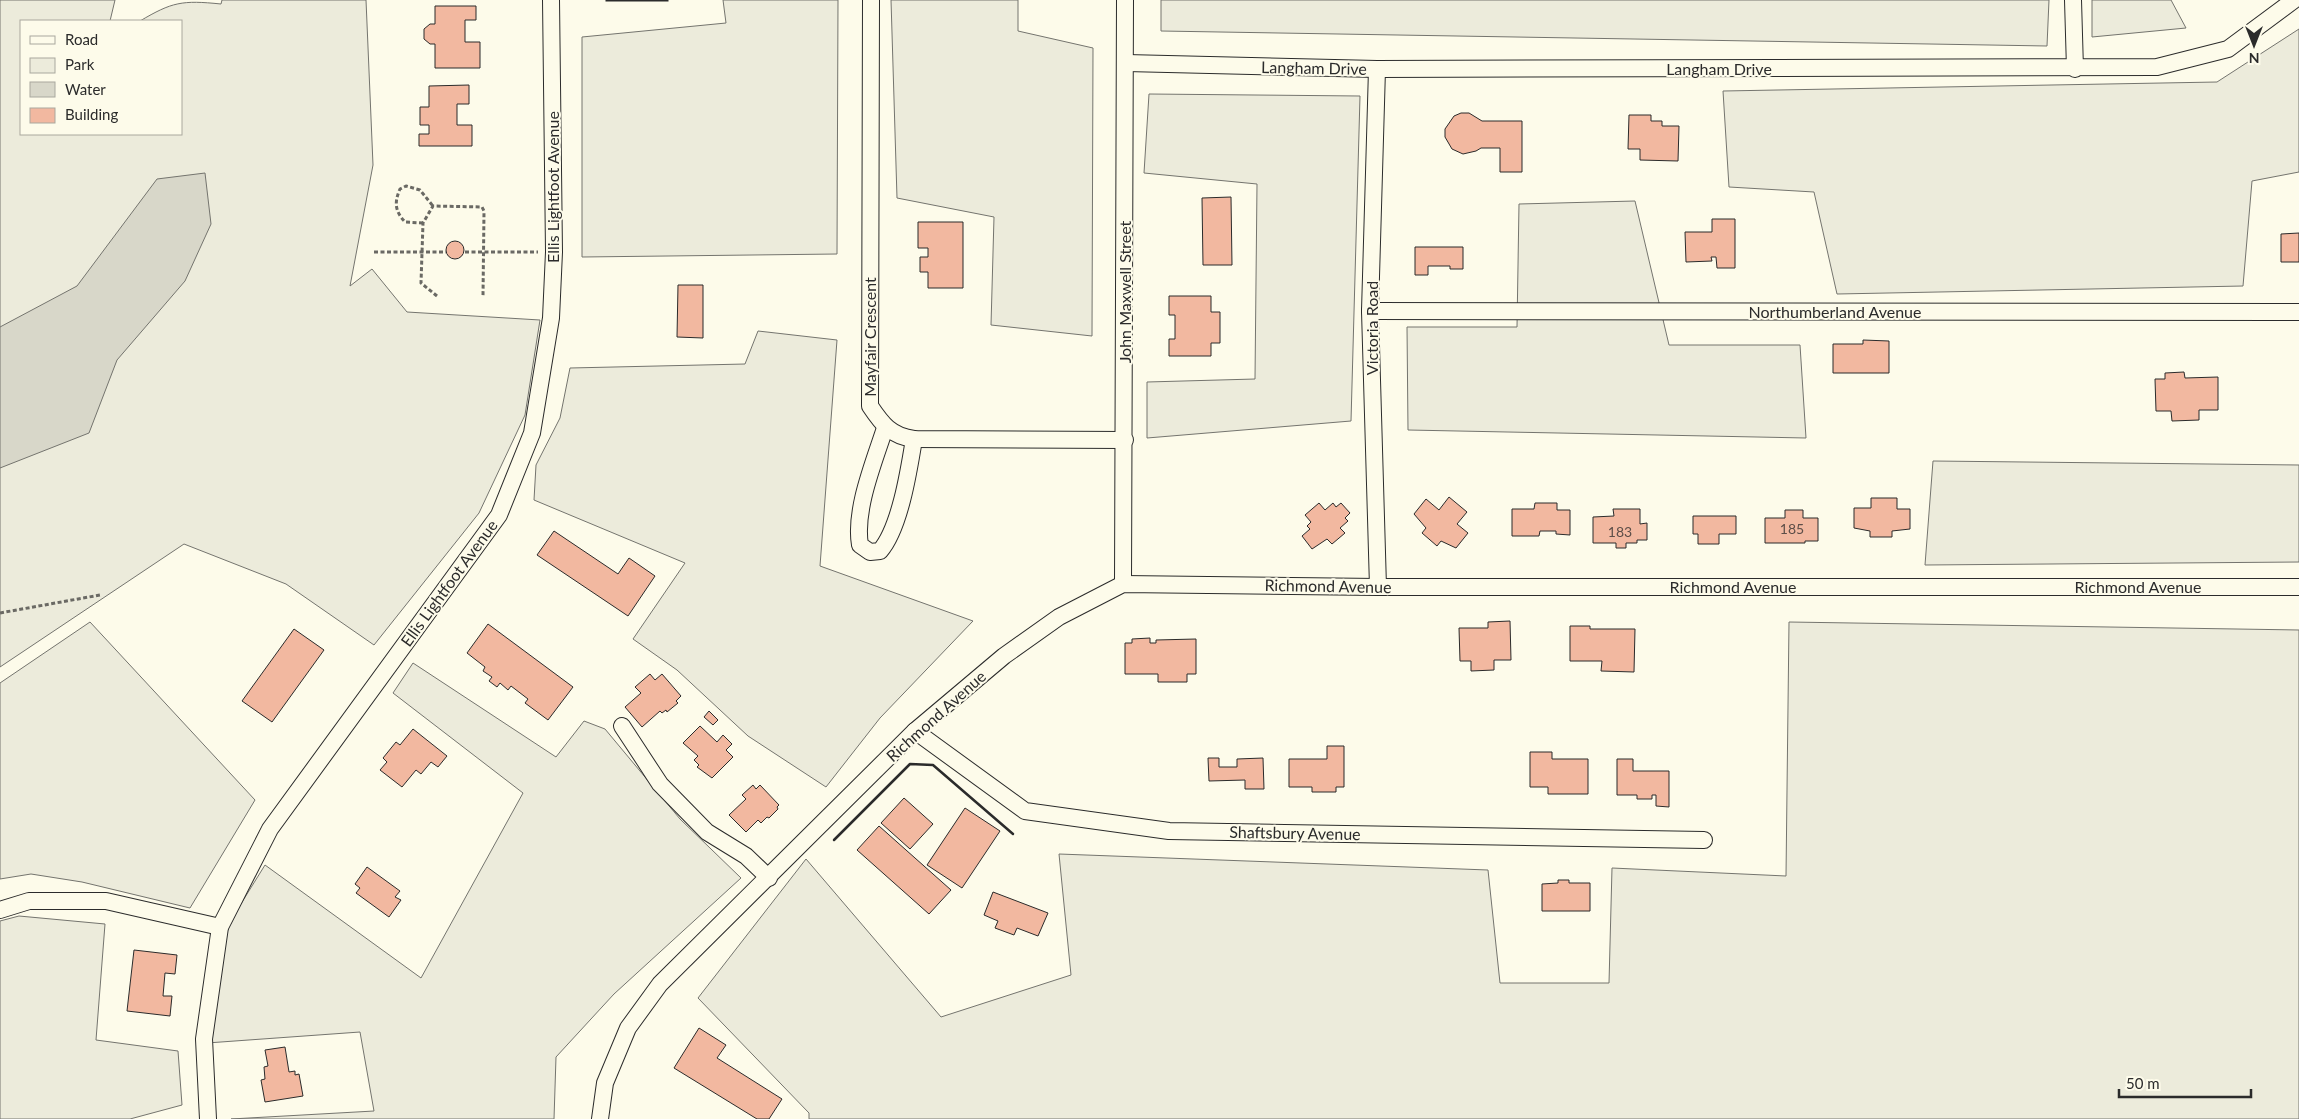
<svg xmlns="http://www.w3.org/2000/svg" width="2299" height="1119" font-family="Lato,sans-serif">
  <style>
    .green { fill: #ecebdb; stroke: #74746e }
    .water { fill: #d8d7c9; stroke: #74746e }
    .building { fill: #f2b8a0; stroke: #2b2b2b }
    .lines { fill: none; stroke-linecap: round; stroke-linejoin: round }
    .street-casing { stroke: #2b2b2b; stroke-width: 18 }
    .path { stroke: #6a6964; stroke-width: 3; stroke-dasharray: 4 2.5; stroke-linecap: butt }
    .street { stroke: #fdfbea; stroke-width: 16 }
    .wall { stroke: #2b2b2b; stroke-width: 2.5 }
    .labels { text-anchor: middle; stroke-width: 4; stroke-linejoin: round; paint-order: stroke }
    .number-label { font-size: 14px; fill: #5d4e48 }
    .street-label { font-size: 16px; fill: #2b2b2b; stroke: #fdfbea }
  </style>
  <rect width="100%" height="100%" fill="#fdfbea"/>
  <!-- green -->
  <g class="green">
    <path d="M0,0h115l-5,21h-89v113h160v-113h-41c32,-19 42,-21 81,-17l1,-4h144l7,165 -23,121 22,-17 35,43 133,8 -15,95 -46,98 -105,132 -88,-61 -102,-40 -184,123z"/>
    <path d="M723,0h115l-1,254 -255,3v-220l144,-14z"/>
    <path d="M891,0h127v31l75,17 -1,288 -101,-11 3,-108 -97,-19z"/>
    <path d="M1161,0h888l-2,46 -886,-15z"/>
    <path d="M2092,0h79l15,28 -94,9z"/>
    <path d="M2299,29v143l-47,9 -9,105 -406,8 -23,-102 -85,-5 -6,-96 494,-9z"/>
    <path d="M1149,94l211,2 -9,325 -204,17v-56l108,-3 2,-195 -113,-11z"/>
    <path d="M1635,201l34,144h131l6,93 -398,-8 -1,-103h110l2,-123z"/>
    <path d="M758,331l79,9 -17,226 153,55 -93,97 -54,69 -78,-51 -71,-66 -44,-31 52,-76 -151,-63 2,-35 24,-47 10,-50 175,-4z"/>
    <path d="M1933,461l366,4v97l-374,3z"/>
    <path d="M90,622l165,178 -65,108 -108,-26 -51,-8 -31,5v-196z"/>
    <path d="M1789,622l510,8v489h-1490v-6l-111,-115 108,-139 135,158 130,-42 -12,-121 429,16 12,113h109l3,-115 174,8z"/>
    <path d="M413,663l143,94 28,-36 21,8 75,90 61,59 -127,116 -58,63 -2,62h-323l143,-8 -14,-79 -153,11 4,-91 54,-87 156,113 102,-185 -130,-100z"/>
    <path d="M19,916l86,8 -9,116 82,11 4,54 -52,14h-130v-198z"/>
  </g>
  <!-- water -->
  <path class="water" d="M205,173l6,51 -26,57 -68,79 -28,73 -89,35v-141l77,-41 80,-107z"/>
  <!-- building -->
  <g class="building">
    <rect x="606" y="0" width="62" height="1"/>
    <path d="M435,6h41v14h-11v22h15v26h-45v-24h-5l-6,-5v-10l6,-5h5z"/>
    <path d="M469,85v19h-12v21h15v21h-53v-12h10v-9h-9v-18h9v-21z"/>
    <path d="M1461,113h8l13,8h40v51h-22v-24h-19l-5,3 -13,3 -11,-5 -7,-12v-8l9,-13z"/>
    <path d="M1629,115h22v6h11v5h17l-1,35 -38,-1v-11h-12z"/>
    <path d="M1231,197l1,68h-29l-1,-67z"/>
    <path d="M1712,219h23v49h-18l-1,-11h-5l1,4 -26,1 -1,-30h27z"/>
    <path d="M918,222h45v66h-35v-16h-8v-15h8v-9h-10z"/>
    <path d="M2299,233v29h-18v-28z"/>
    <circle cx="455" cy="250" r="9"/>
    <path d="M1415,247h48v22h-13v-3h-22v9h-13z"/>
    <path d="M678,285h25v53l-26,-1z"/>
    <path d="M1169,296h42v16h9v31h-9v13h-42v-17h6v-24h-6z"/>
    <path d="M1863,340l26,1v32h-56v-29h30z"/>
    <path d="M2184,372l1,6 33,-1v33h-19v10l-27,1 -1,-10h-15l-1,-32h10v-6z"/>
    <path d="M1449,497l18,15 -10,12 11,9 -12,15 -15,-7 -4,5 -15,-13 4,-5 -12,-14 12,-15 13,11z"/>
    <path d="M1871,498h26v11h13v20l-18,2v6h-22v-6l-16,-3v-20h17z"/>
    <path d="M1319,503l6,7 8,-7 3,4 5,-4 9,10 -5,5 3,3 -8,7 5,5 -13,11 -5,-5 -15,10 -10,-13 8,-7 -3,-3 4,-4 -6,-7z"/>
    <path d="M1535,503h22v7h13v25l-14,-1v-3h-16l-1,5h-27v-27h22z"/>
    <path d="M1613,509h27v15l7,-1v17h-10v3h-11v5h-10v-5h-23v-26l21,-1z"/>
    <path d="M1785,510h18v8h15v23h-13v2h-40v-25h20z"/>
    <path d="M1693,516h43v18h-17v10h-21v-10h-5z"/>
    <path d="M554,531l64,43 11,-16 26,18 -27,40 -91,-61z"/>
    <path d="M1510,621l1,39h-17v10l-23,1v-10h-11l-1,-33h29v-6z"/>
    <path d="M488,624l85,63 -25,33 -23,-17 3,-4 -17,-13 -3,4 -8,-7 -3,4 -8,-6 3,-4 -9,-6 2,-4 -18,-14z"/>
    <path d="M1570,626h20v3h45l-1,43 -33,-1 1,-10h-32z"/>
    <path d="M294,629l30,21 -52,72 -30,-21z"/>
    <path d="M1150,638v5h6v-3l40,-1v35h-9v8h-29v-8h-33v-31h7v-4z"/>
    <path d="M650,674l5,6 7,-6 19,22 -5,5 2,2 -11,9 -1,-2 -4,3 -2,-2 -18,16 -17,-20 16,-14 -6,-6z"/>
    <path d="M709,711l9,9 -5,5 -9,-8z"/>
    <path d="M700,726l17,16 6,-7 9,9 -6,6 7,7 -21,21 -15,-11 2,-2 -5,-5 4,-4 -15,-13z"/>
    <path d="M413,729l34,27 -9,11 -7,-5 -10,12 -5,-4 -14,17 -22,-17 7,-8 -4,-4 13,-16 4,3z"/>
    <path d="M1327,746h17v41h-8v5h-24v-5h-23v-28h38z"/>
    <path d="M1530,752h22v7h36v35h-40v-7h-18z"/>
    <path d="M1208,758h11v9h18v-8l26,-1 1,31h-19v-9l-36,1z"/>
    <path d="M1617,759h16v12h36v36l-13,-1v-11h-4v4h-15v-4h-20z"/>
    <path d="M753,785l3,4 4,-4 19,20 -2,2 1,2 -9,9 -2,-1 -6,6 -3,-3 -12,12 -17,-17 17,-16 -4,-4z"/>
    <path d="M904,798l29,26 -23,25 -29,-26z"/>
    <path d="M965,808l35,23 -38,57 -35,-23z"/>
    <path d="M879,826l72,64 -22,24 -72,-64z"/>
    <path d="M367,867l33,24 -5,6 6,3 -12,17 -33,-24 4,-5 -5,-4z"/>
    <path d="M1558,880h11v3h21v28h-48v-27l16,-1z"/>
    <path d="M993,892l55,21 -10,23 -21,-8 -3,7 -19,-7 3,-7 -14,-6z"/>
    <path d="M134,950l43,5 -2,19 -10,-1 -2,23h9l-2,20 -43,-5z"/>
    <path d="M699,1028l27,17 -9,13 65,41 -13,20h-12l-83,-51z"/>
    <path d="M285,1047l4,25 6,-1v4l4,-1 4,22 -38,6 -4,-22 4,-1 -1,-12 4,-1 -3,-16z"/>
  </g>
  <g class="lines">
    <defs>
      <g id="street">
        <path d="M871,0l-1,406c12,18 21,30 44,33l211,1"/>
        <path d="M2073,0l2,69"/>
        <path d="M1126,63l251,6 780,-2 71,-18 66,-49"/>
        <path d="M1377,69l-7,242 8,276"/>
        <path d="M1370,311l929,1"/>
        <path d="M885,428c-11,34 -31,82 -25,117l10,7 10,-1c20,-23 29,-81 34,-112"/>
        <path d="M1123,584l2,-584"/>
        <path d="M622,726l38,58 47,48 39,24 23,22"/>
        <path d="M915,731l110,80 144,20 535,9"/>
        <path d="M0,910l29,-9h77l114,26"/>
        <path d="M208,1119l-4,-80 16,-112 50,-98 229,-314 33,-82 19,-115 3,-66 -3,-252"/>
        <path d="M600,1119l5,-36 23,-55 32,-44 255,-253 89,-75 55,-39 64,-33 255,3h921"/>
      </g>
    </defs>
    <!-- street casing -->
    <use href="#street" class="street-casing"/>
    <!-- path -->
    <g class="path">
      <path d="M423,223l-18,-1c-10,-11 -11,-19 -5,-33l6,-3 14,4 13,16"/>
      <path d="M374,252h72"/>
      <path d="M465,252h73"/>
      <path d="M437,296l-16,-13 2,-60 10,-17 49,1 2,4 -1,85"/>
      <path d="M0,613l100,-18"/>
    </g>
    <!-- street -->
    <use href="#street" class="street"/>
    <!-- wall -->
    <path class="wall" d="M834,840l76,-76 23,1 80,69"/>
  </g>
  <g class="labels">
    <!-- number labels -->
    <g class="number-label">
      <text x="1792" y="534">185</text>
      <text x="1620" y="537">183</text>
    </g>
    <!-- street labels -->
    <g class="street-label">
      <text transform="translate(1314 68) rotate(1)" y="6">Langham Drive</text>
      <text x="1719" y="75">Langham Drive</text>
      <text transform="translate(553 187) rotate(-90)" y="6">Ellis Lightfoot Avenue</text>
      <text transform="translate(1125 292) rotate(-90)" y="6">John Maxwell Street</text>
      <text x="1835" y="318">Northumberland Avenue</text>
      <text transform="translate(1372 328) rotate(-90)" y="6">Victoria Road</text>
      <text transform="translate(870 337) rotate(-90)" y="6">Mayfair Crescent</text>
      <text transform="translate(449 583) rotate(-54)" y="6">Ellis Lightfoot Avenue</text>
      <text transform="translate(1328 586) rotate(1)" y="6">Richmond Avenue</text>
      <text x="1733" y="593">Richmond Avenue</text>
      <text x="2138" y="593">Richmond Avenue</text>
      <text transform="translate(936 716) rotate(-42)" y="6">Richmond Avenue</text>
      <text transform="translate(1295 833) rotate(1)" y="6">Shaftsbury Avenue</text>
    </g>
  </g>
  <!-- legend -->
  <rect x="20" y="20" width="162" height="115" fill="#fdfbea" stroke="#a9a89e"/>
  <rect x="30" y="36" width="25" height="8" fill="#fdfbea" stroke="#a9a89e"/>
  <text x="65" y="45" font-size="15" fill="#2b2b2b">Road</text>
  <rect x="30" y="58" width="25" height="15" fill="#ecebdb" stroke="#a9a89e"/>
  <text x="65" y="70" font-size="15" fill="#2b2b2b">Park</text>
  <rect x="30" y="82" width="25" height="15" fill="#d8d7c9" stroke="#a9a89e"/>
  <text x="65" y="95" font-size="15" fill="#2b2b2b">Water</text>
  <rect x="30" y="108" width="25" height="15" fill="#f2b8a0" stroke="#a9a89e"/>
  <text x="65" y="120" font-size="15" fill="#2b2b2b">Building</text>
  <!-- north arrow -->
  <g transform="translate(2254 45) rotate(180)" stroke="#fdfbea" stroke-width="4" paint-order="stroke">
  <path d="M0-4L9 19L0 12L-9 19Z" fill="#2b2b2b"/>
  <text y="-8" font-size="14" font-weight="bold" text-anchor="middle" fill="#2b2b2b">N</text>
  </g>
  <!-- scale -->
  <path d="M2119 1089v8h132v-8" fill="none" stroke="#2b2b2b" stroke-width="2.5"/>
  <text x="2126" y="1089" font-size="15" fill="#2b2b2b" stroke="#fdfbea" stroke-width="4" paint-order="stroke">50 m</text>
</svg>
